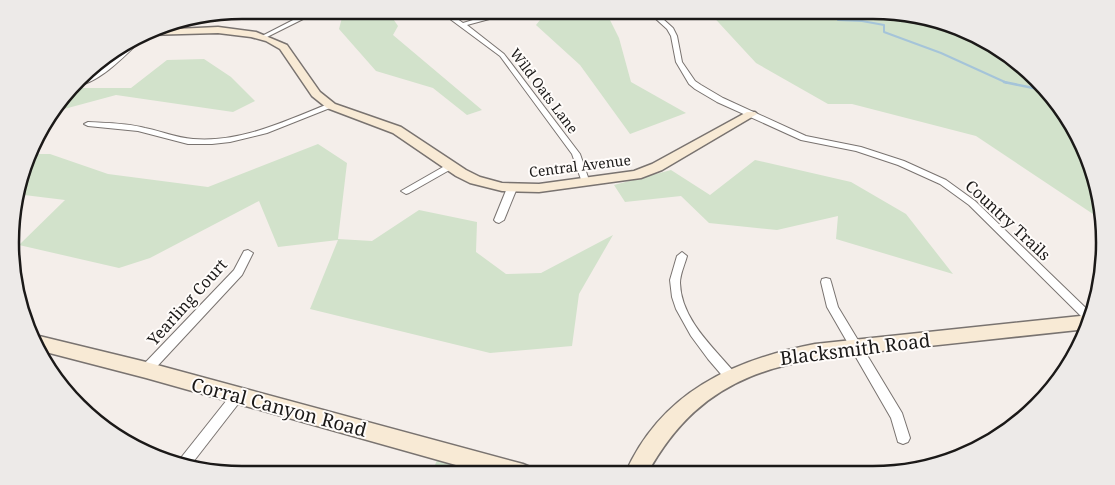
<svg xmlns="http://www.w3.org/2000/svg" width="1115" height="485" font-family="'Noto Serif',serif">
  <style>
    .green { fill: #d2e2cb }
    .lines { fill: none; stroke-linecap: round; stroke-linejoin: round }
    .stream-far1 { stroke: #a5c4d9; stroke-width: 2 }
    .stream { stroke: #a5c4d9; stroke-width: 2.5 }
    .street-casing { stroke: #797370; stroke-width: 2 }
    .secondary-casing { stroke: #797370; stroke-width: 3 }
    .street { fill: #fff; fill-rule: evenodd }
    .secondary { fill: #f8ead5; fill-rule: evenodd }
    .labels { text-anchor: middle; stroke-width: 4; stroke-linejoin: round; paint-order: stroke }
    .far-street-label { font-size: 14px; fill: #1b1918; stroke: #fffcfa }
    .street-label { font-size: 16px; fill: #1b1918; stroke: #fffcfa }
    .near-street-label { font-size: 19px; fill: #1b1918; stroke: #fffcfa }
    .rim { fill: none; stroke: #1b1918; stroke-width: 2.5 }
  </style>
  <rect width="100%" height="100%" fill="#f4eeea"/>
  <!-- green -->
  <g class="green">
    <path d="M344,10h43l11,16 -5,9 89,75 -15,5 -34,-27 -57,-17 -37,-42z"/>
    <path d="M548,10h57l14,28 12,44 55,31 -56,21 -50,-69 -44,-40z"/>
    <path d="M707,10h166l75,12 78,46 55,72 21,80 -126,-84 -124,-32h-24l-72,-41z"/>
    <path d="M204,59l27,18 24,24 -22,11 -117,-17 -63,17 18,-22 9,-2h51l36,-28z"/>
    <path d="M318,144l29,19 -9,76 34,2 47,-31 58,12 -1,30 30,22 35,-1 72,-38 -34,59 -7,52 -82,7 -180,-44 28,-69 -60,7 -19,-46 -109,57 -31,10 -100,-23 46,-45 -49,-6 15,-40h19l58,20 100,13z"/>
    <path d="M755,160l96,22 55,32 47,60 -117,-35 2,-23 -61,14 -68,-7 -28,-27 -56,6 -11,-17 57,-15 39,25z"/>
    <path d="M441,451l81,23h-91z"/>
  </g>
  <g class="lines">
    <!-- stream-far1 -->
    <path class="stream-far1" d="M843,10l-5,10 24,1 22,4v7l57,21 66,30"/>
    <!-- stream -->
    <path class="stream" d="M1004,82l39,8"/>
    <defs>
      <g id="street">
        <path d="M306,10h6l-9,9 -38,19 -5,-1 39,-20z"/>
        <path d="M438,10h7l18,13 43,-13h7l-5,4 -41,11 37,29 76,100 10,29 -1,2h-6l-11,-31 -72,-98z"/>
        <path d="M646,10h7l20,18 4,8 5,26 13,19 6,4 22,13 83,38 55,11 43,14 42,19 29,21 118,114 -4,9 -120,-119 -29,-21 -42,-19 -42,-14 -55,-11 -84,-38 -22,-13 -6,-5 -13,-22 -5,-26 -4,-7z"/>
        <path d="M140,39v2c-15,15 -43,44 -66,45 7,-9 18,-12 27,-18 14,-9 25,-23 39,-29z"/>
        <path d="M328,104h3l4,2 -68,27 -37,9 -18,2h-24l-50,-13 -50,-5 -4,-2 4,-2c19,1 38,1 57,6 16,3 31,10 48,11 48,4 92,-18 135,-35z"/>
        <path d="M450,163l3,1 1,2 -1,2 -44,25 -3,1 -5,-3z"/>
        <path d="M512,185l5,3 -13,32 -5,3 -3,-1 -2,-2 13,-32z"/>
        <path d="M248,250l5,3 -11,22 -92,99 -4,1 -4,-1 -2,-4 2,-4 92,-96 10,-19z"/>
        <path d="M682,252l5,4c-2,8 -7,18 -7,27 1,36 33,64 54,89l2,4 -2,4 -4,1 -4,-1 -18,-21 -17,-23 -15,-27 -4,-12 -2,-17 7,-24z"/>
        <path d="M826,278l4,1 1,3 7,25 64,106 8,25 -2,4 -5,2 -5,-2 -7,-24 -64,-111 -6,-25 1,-3z"/>
        <path d="M51,341l4,2 2,3 -15,14 -4,-9 9,-8z"/>
        <path d="M238,390l4,1 2,4 -2,4 -52,67 -14,-2 58,-73z"/>
      </g>
      <g id="secondary">
        <path d="M218,27l38,5 31,13 33,47 15,12 66,23 65,43 14,7 22,6 37,1 95,-13 18,-7 95,-52h8l2,2 -95,56 -21,8 -102,14 -37,-1 -32,-8 -14,-7 -63,-43 -66,-25 -15,-12 -32,-47 -14,-8 -15,-4 -33,-4 -72,2 9,-5z"/>
        <path d="M1090,315l3,3 -6,11c-59,6 -118,13 -177,19 -114,12 -202,14 -263,126h-22c36,-82 108,-114 190,-130z"/>
        <path d="M35,335l111,27 377,102 7,3 4,7h-46l-342,-96 -108,-28 -5,-14z"/>
      </g>
    </defs>
    <!-- street casing -->
    <use href="#street" class="street-casing"/>
    <!-- secondary casing -->
    <use href="#secondary" class="secondary-casing"/>
    <!-- street -->
    <use href="#street" class="street"/>
    <!-- secondary -->
    <use href="#secondary" class="secondary"/>
  </g>
  <g class="labels">
    <!-- far-street labels -->
    <g class="far-street-label">
      <text transform="translate(544 91) rotate(53)" y="5">Wild Oats Lane</text>
      <text transform="translate(580 166) rotate(-7)" y="5">Central Avenue</text>
    </g>
    <!-- street labels -->
    <g class="street-label">
      <text transform="translate(1008 220) rotate(43)" y="6">Country Trails</text>
      <text transform="translate(187 302) rotate(-48)" y="6">Yearling Court</text>
    </g>
    <!-- near-street labels -->
    <g class="near-street-label">
      <text transform="translate(855 349) rotate(-7)" y="7">Blacksmith Road</text>
      <text transform="translate(279 407) rotate(15)" y="7">Corral Canyon Road</text>
    </g>
  </g>
  <!-- crop -->
  <path d="M0 0H1115V485H0ZM242 19H873A223 223 0 0 1 1096 242V243A223 223 0 0 1 873 466H242A223 223 0 0 1 19 243V242A223 223 0 0 1 242 19Z" fill="#edeae8" fill-rule="evenodd"/>
  <path class="rim" d="M242 19H873A223 223 0 0 1 1096 242V243A223 223 0 0 1 873 466H242A223 223 0 0 1 19 243V242A223 223 0 0 1 242 19Z"/>
</svg>
